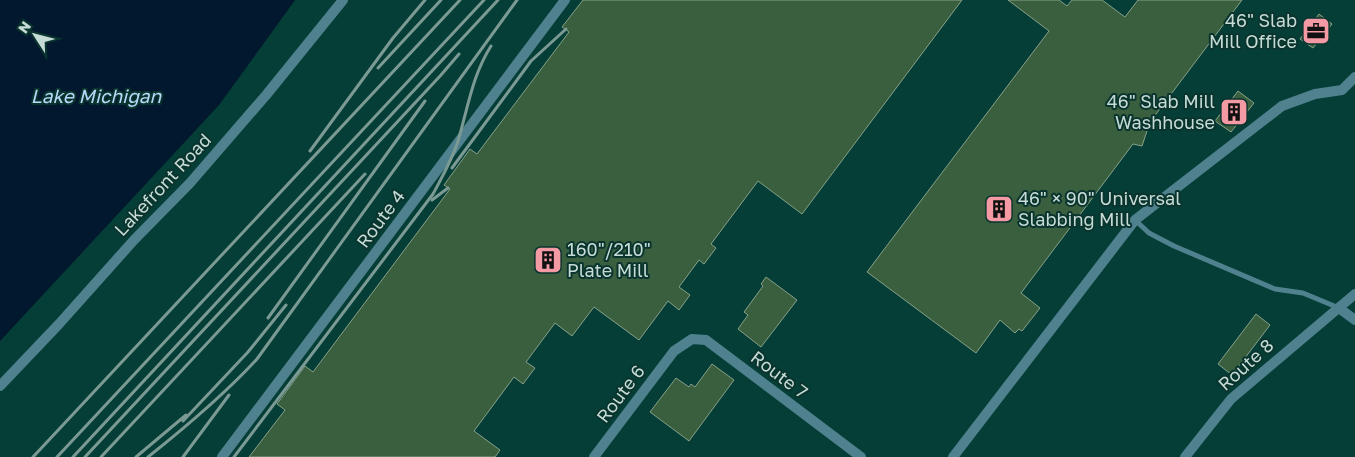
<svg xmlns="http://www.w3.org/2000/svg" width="1355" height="457" font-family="'Golos Text',sans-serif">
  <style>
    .built { fill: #053e37 }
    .water { fill: #01182e }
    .building { fill: #3a5f3f; stroke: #87a189 }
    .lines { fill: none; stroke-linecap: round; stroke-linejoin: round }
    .service { stroke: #4f828e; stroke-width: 5 }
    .minor { stroke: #4f828e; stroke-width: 10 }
    .rail { stroke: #7c9a94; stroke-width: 3 }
    .labels { text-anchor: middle; stroke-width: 4; stroke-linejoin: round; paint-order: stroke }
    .poi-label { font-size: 18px; fill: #c6dbd6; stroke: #0a342e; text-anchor: end }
    .street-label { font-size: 18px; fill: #c6dbd6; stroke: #0a342e }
    .water-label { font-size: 19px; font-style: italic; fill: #b7d8fa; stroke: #0a342e }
  </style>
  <rect width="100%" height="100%" fill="#0a342e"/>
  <!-- built -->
  <path class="built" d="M295,0h1060v457h-1355v-116l219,-236z"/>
  <!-- water -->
  <path class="water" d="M0,0h295l-76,105 -219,236z"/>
  <!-- building -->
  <g class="building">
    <path d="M583,0h379l-160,214 -44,-33 -47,63 5,4 -12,16 -5,-4 -20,27 11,8 -11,15 -11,-9 -29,39 -45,-33 -22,29 -17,-13 -29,39 9,6 -12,16 -9,-7 -40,54 26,19 -5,7h-246l36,-47 -8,-6 28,-38 8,6 137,-183 -6,-4 26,-36 7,5 92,-122 -7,-5z"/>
    <path d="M1008,0h51l8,6 5,-6h30l23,17 13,-17h104l-92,122 -8,24 -9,-2 -112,149 19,15 -18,23 -3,-2 -4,4 -15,-13 -24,33 -109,-81 182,-241z"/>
    <path d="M1319,14l13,10 -19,24 -13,-9z"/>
    <path d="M1238,91l16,12 -23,29 -16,-11z"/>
    <path d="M766,277l31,23 -36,47 -23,-18 10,-14 -4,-3 19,-26 -2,-2z"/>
    <path d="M1256,314l14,11 -38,50 -14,-11z"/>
    <path d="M712,364l22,16 -45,61 -39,-29 26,-34 13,9 2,-3 4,3z"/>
  </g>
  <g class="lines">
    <!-- service -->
    <path class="service" d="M1135,220l14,13 25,13 101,43 28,4 36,15"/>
    <!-- minor -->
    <g class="minor">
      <path d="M1339,308l16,12"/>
      <path d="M0,386l59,-62 75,-84 56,-57 77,-89 76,-94"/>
      <path d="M222,457l343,-457"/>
      <path d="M594,457l80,-106 18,-12 14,1 155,117"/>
      <path d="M953,457l182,-237 147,-114 33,-12 27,-4 13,-13"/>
      <path d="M1185,457l46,-58 124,-105"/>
    </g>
    <!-- rail -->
    <g class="rail">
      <path d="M378,68l63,-68"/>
      <path d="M310,151l83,-113 32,-38"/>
      <path d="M452,168l79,-107 35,-32"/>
      <path d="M432,200l16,-12"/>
      <path d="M268,318l157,-217"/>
      <path d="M183,421l65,-69 38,-47"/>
      <path d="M33,457l427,-457"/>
      <path d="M57,457l427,-457"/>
      <path d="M73,457l425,-457"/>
      <path d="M85,457l356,-382 18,-21"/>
      <path d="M101,457l264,-283"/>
      <path d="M136,457l50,-42"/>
      <path d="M148,457c39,-31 76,-62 109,-98l260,-359"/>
      <path d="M183,457l46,-62"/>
      <path d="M234,457l199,-263c9,-17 19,-34 25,-53 10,-33 14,-65 33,-95"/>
    </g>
  </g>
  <!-- icons -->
  <defs>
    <symbol id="office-square" viewBox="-11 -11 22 22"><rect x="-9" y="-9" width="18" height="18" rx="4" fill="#f49aa4" stroke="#0a342e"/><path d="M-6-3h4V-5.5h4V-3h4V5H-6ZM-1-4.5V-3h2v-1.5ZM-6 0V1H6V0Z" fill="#111"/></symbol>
    <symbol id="building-square" viewBox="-11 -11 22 22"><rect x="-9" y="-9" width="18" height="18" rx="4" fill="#f49aa4" stroke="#0a342e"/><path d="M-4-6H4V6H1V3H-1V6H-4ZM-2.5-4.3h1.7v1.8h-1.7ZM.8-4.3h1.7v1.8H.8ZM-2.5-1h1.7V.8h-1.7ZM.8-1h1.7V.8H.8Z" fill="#111"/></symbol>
  </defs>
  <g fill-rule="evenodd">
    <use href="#office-square" x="1300" y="15" width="32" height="32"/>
    <use href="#building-square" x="1218" y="96" width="32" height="32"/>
    <use href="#building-square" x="983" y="193" width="32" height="32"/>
    <use href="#building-square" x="532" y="244" width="32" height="32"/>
  </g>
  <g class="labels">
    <!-- poi labels -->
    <g class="poi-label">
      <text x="1297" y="27">46" Slab<tspan x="1297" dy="21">Mill Office</tspan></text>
      <text x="1215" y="108">46" Slab Mill<tspan x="1215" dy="21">Washhouse</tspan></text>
      <text x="1018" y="205" text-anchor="start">46" × 90" Universal<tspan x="1018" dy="21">Slabbing Mill</tspan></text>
      <text x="567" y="256" text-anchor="start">160"/210"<tspan x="567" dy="21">Plate Mill</tspan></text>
    </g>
    <!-- street labels -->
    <g class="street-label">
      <text transform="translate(163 185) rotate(-47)" y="6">Lakefront Road</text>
      <text transform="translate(381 219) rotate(-53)" y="6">Route 4</text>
      <text transform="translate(1246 365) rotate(-42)" y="6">Route 8</text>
      <text transform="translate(779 375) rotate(37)" y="6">Route 7</text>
      <text transform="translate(621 394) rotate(-53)" y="6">Route 6</text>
    </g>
    <!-- water labels -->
    <g class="water-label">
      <text x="96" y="103">Lake Michigan</text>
    </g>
  </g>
  <!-- north arrow -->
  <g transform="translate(35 35) rotate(306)" stroke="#0a342e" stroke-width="4" paint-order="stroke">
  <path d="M0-4L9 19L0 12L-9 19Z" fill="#c6dbd6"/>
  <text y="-8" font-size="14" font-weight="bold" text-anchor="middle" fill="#c6dbd6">N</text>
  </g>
</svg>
